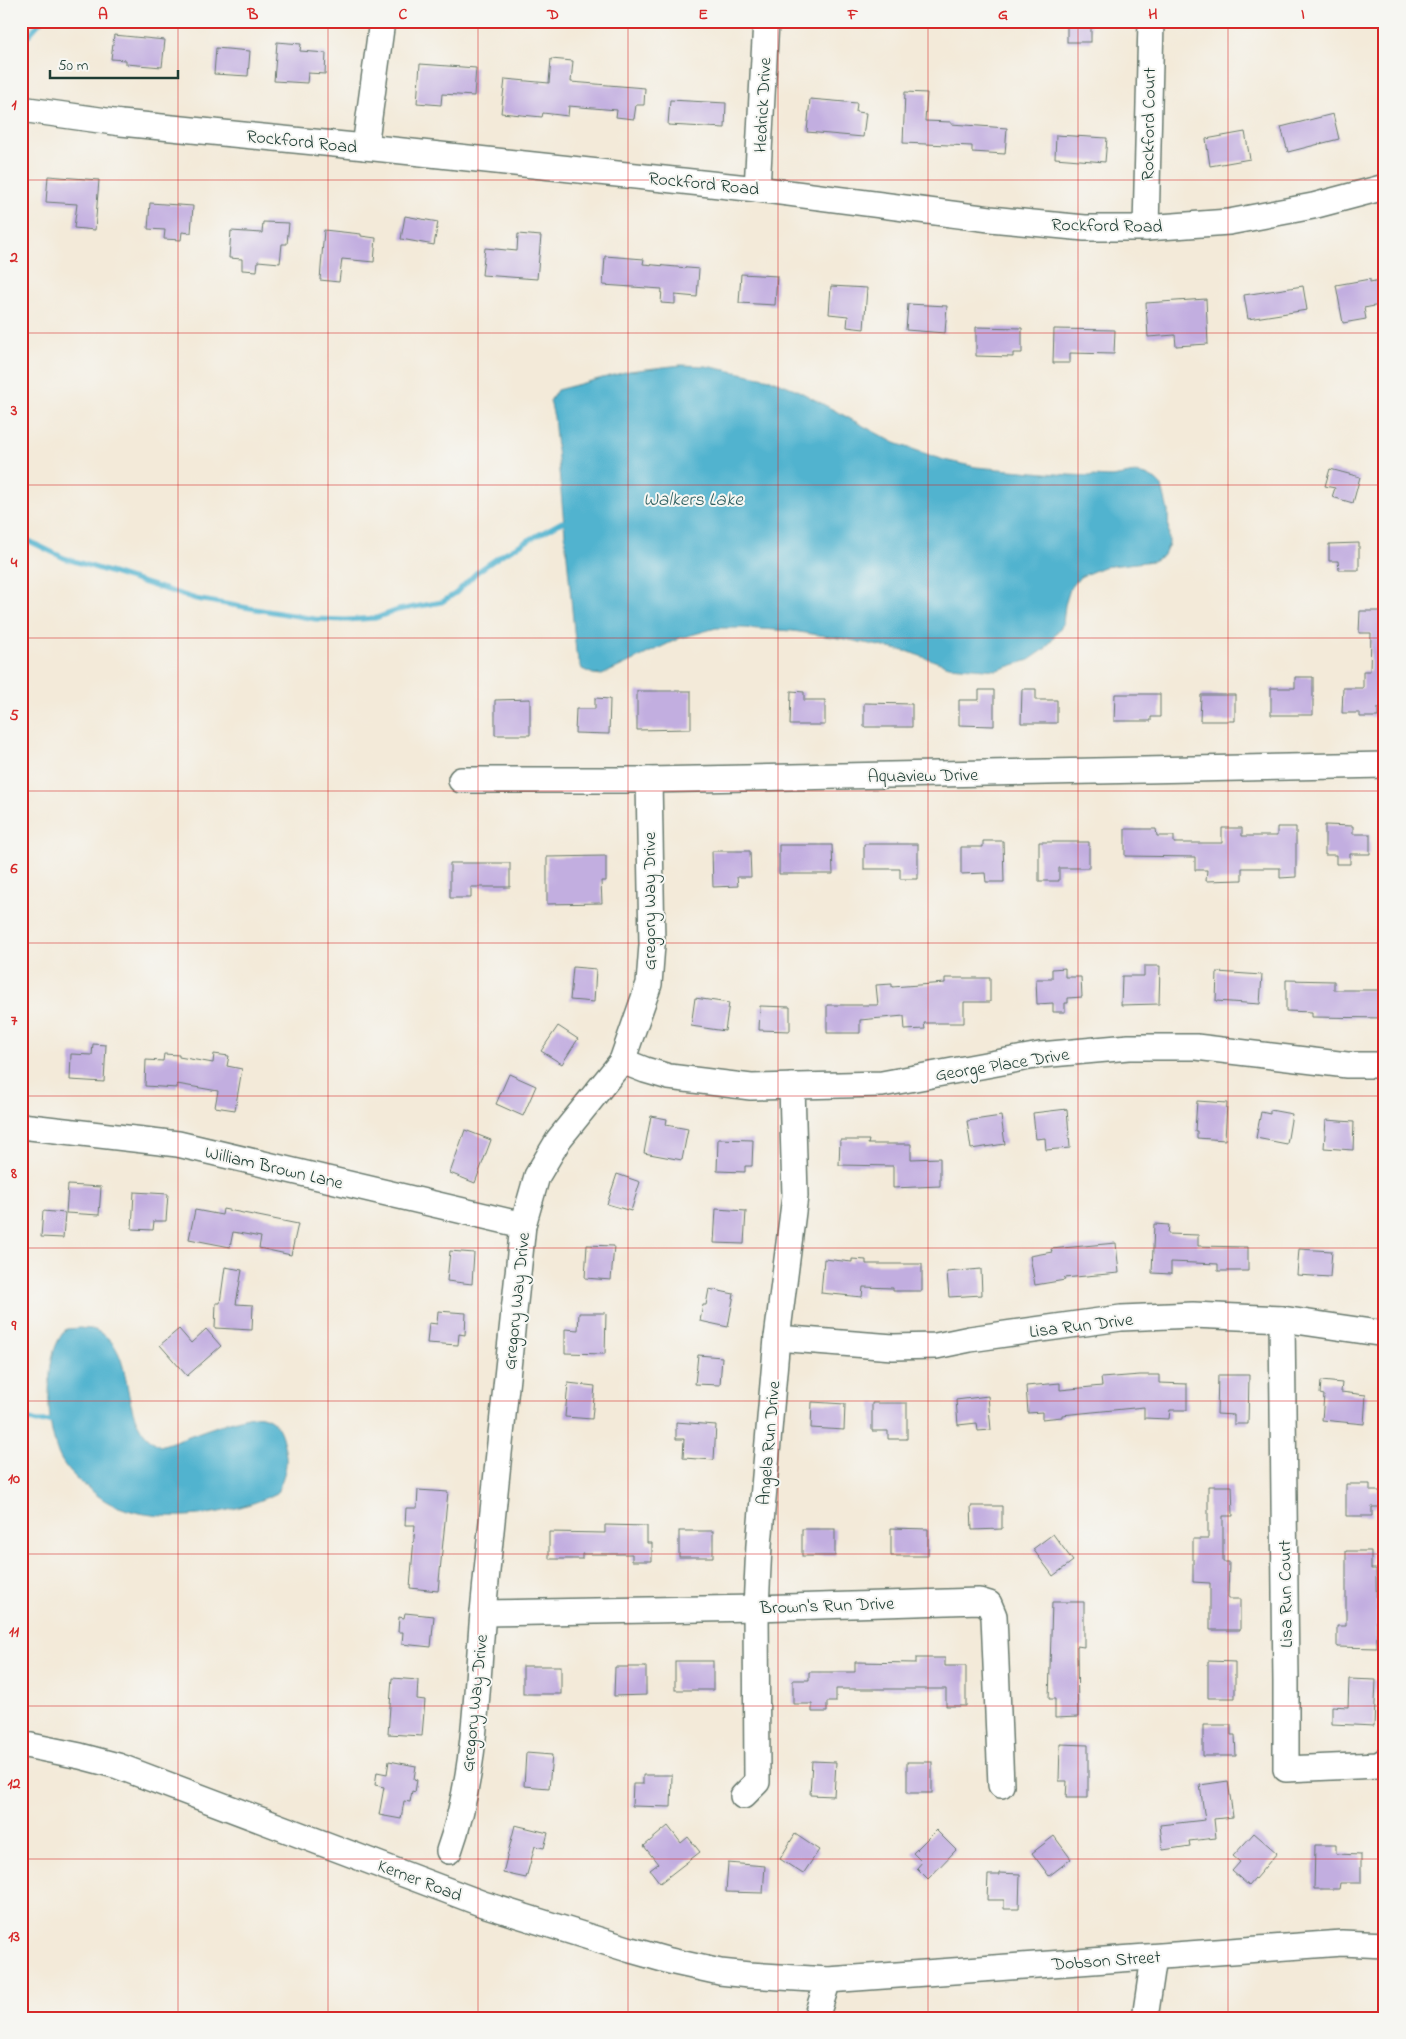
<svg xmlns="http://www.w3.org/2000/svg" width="1406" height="2039" font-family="'Indie Flower',sans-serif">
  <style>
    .water { fill: #51b3cf; stroke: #387882 }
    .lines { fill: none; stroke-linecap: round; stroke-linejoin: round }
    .stream { stroke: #51b3cf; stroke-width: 5 }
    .building { fill: #c2aee0 }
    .minor-casing { stroke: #697a6e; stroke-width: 28 }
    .minor { stroke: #fff; stroke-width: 25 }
    .grid { fill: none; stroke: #d62828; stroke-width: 1; stroke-opacity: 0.55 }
    .labels { text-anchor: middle; stroke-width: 4; stroke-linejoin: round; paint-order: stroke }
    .street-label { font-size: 18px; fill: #1f3d34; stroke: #f6f6f2 }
    .water-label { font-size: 19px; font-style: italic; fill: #2e6062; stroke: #f6f6f2 }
    .neatline { fill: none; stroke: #d62828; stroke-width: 2 }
    .grid-label { font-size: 16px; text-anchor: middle; font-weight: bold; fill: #d62828 }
  </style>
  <rect width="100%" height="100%" fill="#f6f6f2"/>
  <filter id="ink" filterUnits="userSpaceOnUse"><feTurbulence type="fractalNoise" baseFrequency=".02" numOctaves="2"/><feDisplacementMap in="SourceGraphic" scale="10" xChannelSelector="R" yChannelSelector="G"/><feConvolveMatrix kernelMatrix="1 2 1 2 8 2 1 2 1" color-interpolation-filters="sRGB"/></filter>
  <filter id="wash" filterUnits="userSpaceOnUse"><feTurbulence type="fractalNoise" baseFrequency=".0096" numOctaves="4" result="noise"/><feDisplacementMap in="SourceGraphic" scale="20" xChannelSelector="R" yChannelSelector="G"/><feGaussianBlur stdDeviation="1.12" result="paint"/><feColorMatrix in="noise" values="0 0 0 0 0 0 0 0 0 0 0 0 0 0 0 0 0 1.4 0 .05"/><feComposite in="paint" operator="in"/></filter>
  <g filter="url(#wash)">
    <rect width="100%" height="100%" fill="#f3ead9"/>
    <!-- water -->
    <g class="water">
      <path d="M681,365l25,1 64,13 25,10 100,54 49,17 32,7 92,8 44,2 23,-4 11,2 10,5 6,6 6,25 1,33 -5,11 -11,6 -50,6 -23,10 -10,12 -5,16 -2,19 -18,25 -16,11 -32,10 -48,-4 -40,-14 -64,-13 -52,-8 -50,-3h-27l-36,10 -78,37 -9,-1 -11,-5 -6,-17 -22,-235 -4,-16 7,-11 72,-19z"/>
      <path d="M80,1328c4,1 11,0 15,2 47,19 17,91 65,116 18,-5 88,-34 102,-30 12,3 17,11 20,21 7,26 5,31 -5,56 -43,22 -113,32 -158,14 -13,-4 -22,-12 -32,-20 -11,-8 -24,-21 -29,-34 -7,-19 -10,-41 -9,-60 1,-23 1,-45 17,-64z"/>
    </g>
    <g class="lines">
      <!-- stream -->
      <g class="stream">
        <path d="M21,44l20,-23"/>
        <path d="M21,537l43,21 132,41 119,20 31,1 30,-2 22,-8 44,-8 14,-9 21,-21 26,-18 59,-32h6"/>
        <path d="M21,1417l16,5 20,-1"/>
      </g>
    </g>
    <g id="blocks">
      <!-- building -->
      <g class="building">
        <rect x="1067" y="21" width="24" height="21"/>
        <path d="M114,35l51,5 -3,27 -36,-3v-4l-15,-1z"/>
        <path d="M277,42l24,2 -1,7 26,2 -1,21 -17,-1 -1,10 -33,-2z"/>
        <path d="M216,48l34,3 -2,25 -34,-2z"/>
        <path d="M551,59l22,2 -2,21 74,6 -1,17h-8l-2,14 -18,-2 1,-7 -48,-4 -1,10 -25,-3 -1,4 -41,-4 4,-34 44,4z"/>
        <path d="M420,64l56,4 -2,28 -32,-2 -1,11 -24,-2z"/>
        <path d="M905,92l22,1 -2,28 26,1v2l56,4 -2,26 -33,-2v-6l-69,-3z"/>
        <path d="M810,99l47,4 -1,9 10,1 -3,24 -56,-5z"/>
        <path d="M670,100l56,3 -1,25 -57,-3z"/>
        <path d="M1333,114l6,25 -51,13 -7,-25z"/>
        <path d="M1245,132l5,27 -40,7 -4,-27z"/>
        <path d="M1056,135l51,3 -2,24 -50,-4z"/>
        <path d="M48,176l51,4 -4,50 -21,-2 3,-24 -31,-2z"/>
        <path d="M150,203l43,3 -2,27 -9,-1 -1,8 -17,-1 1,-9 -17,-1z"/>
        <path d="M405,216l33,6 -4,23 -33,-6z"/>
        <path d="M263,222l26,1 -2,21h-5l-2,19 -22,-2 -1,10 -15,-1v-11l-13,-1 2,-27 31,2z"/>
        <path d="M324,230l37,4v2l15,2 -2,24 -32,-3 -3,23 -19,-2z"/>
        <path d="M518,234l23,2 -4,43 -55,-4 3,-27 32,3z"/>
        <path d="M605,256l39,3 -1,5 56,5 -2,28 -22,-2v9l-14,-1 1,-14 -59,-4z"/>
        <path d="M741,274l36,2 -2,29 -36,-2z"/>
        <path d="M1370,279v3l15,-3v25l-21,4 2,11 -23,4 -7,-38z"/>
        <path d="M831,286l36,2 -3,41 -17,-2 1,-11 -19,-2z"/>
        <path d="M1303,286l4,24 -59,9 -4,-24z"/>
        <path d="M1206,299l2,45 -32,2 -1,-11 -27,2 -2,-34z"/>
        <path d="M908,304l39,2 -2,27 -39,-3z"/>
        <path d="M976,327l46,1v25h-9v4l-37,-1z"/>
        <path d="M1054,329l61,1 -1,24 -44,-1v10h-17z"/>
        <path d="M1330,469l30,8 -7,26 -21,-6 3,-9 -10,-2z"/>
        <path d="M1359,543v27h-20l-1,-9h-9v-17z"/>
        <path d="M1360,611h25v97h-7v9h-18v-4h-18l1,-25h20v-17h7l1,-38h-12z"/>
        <path d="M1295,677h18v38h-42v-27h24z"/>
        <path d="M1022,689h14v11h21v23h-36z"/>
        <path d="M979,690h15v36l-35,-1v-25h20z"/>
        <path d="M637,691h54v38l-54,1z"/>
        <path d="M791,691l13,1v8h21v25h-35z"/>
        <path d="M1115,694h45v23h-9v4h-37z"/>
        <path d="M1201,695h34v26h-35z"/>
        <path d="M595,698l15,1 -1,35 -34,-1 1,-24h19z"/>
        <path d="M530,699v36h-35v-35z"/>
        <path d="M864,703l48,1v23h-48z"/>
        <path d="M1325,825l28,1v8h17v20h-20v10h-14v-9h-11z"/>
        <path d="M1277,827h19v50l-16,1v-10h-38v12l-36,1 1,-11h-12v-13l-70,-1v-27h31l1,7h17v7h48v-15h20v8h35z"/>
        <path d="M983,841h20l1,41h-18l-1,-9 -24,1v-27h22z"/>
        <path d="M1039,842h50v26h-30v13h-20z"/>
        <path d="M864,844h54v35h-18v-10h-36z"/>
        <path d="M779,845h53l1,29h-54z"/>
        <path d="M712,851h38l1,26h-14l1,9 -25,1z"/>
        <path d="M606,856v25h-5l1,22 -55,1v-47z"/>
        <path d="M450,863h60v24h-39v11h-21z"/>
        <path d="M1144,966h16l-1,38 -38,1 1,-29h22z"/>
        <path d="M573,967l23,2 -2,33 -24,-2z"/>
        <path d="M1065,968v9h16l1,20 -14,1v5h-3v9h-12v-9l-16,1 -1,-25h16v-10z"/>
        <path d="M1217,972l45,3 -2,29 -44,-3z"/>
        <path d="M945,978h45v24h-26v21h-40l1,6 -20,1 -1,-14 -44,4v13h-33v-28h51l-2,-20 16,-1v3l53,-4z"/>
        <path d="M1286,980l48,1v9h51v28l-73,-1v-5l-26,-1z"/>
        <path d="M695,998l34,5 -4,28 -34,-5z"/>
        <path d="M760,1006l30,1v24l-31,-1z"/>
        <path d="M558,1026l20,13 -16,25 -21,-13z"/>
        <path d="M93,1044l13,1 -2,37 -34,-2 1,-26 21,1z"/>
        <path d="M164,1054l15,1v2l34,6 1,-9 15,2 -2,10 15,3 -7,41 -20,-3 3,-16 -41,-7v4l-32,-2 1,-26 17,1z"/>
        <path d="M509,1074l27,12 -13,30 -27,-12z"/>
        <path d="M1197,1101l30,2 -2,37 -28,-2v-7h-2z"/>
        <path d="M1067,1109l3,39 -24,2 -1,-12 -9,1 -3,-26z"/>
        <path d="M1270,1110l22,4 -5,30 -31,-6 5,-26 9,2z"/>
        <path d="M651,1116l16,3 -1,6 22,4 -6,31 -38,-7z"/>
        <path d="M1001,1116l4,28 -34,5 -4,-28z"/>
        <path d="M1326,1120l28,2 -1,28 -29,-2z"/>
        <path d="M465,1130l26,10 -16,43 -25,-10z"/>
        <path d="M718,1139l35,1 -1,26h-7v6l-28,-1z"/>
        <path d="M840,1140h29l-1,4h43v15l29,-1v28l-47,2v-22l-54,-1z"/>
        <path d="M617,1174l23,8 -9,29 -24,-7z"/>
        <path d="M68,1185l33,2 -2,28 -33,-2z"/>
        <path d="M134,1192l34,2 -2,27h-12l-1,9 -21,-1z"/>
        <path d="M223,1209l75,15 -7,31 -32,-7 2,-11 -28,-5 -3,15 -41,-8 6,-29 27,5z"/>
        <path d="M716,1209l30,2 -2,33 -30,-1z"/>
        <path d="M43,1211l22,2 -2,25 -22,-1z"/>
        <path d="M1154,1224l15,1 -1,9 30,1v11l50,1v24h-30v-7l-47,-2v12l-19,-1z"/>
        <path d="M1116,1243l3,30 -55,5 1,2 -30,5 -5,-29 22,-4 -1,-3z"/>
        <path d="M587,1245l27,1 -3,34 -26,-2z"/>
        <path d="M1299,1249l33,2 -2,26 -33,-2z"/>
        <path d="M450,1251l24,2 -2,31 -25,-3z"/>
        <path d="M824,1259l28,3v-3l14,1v4h56v27h-29v-3l-30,-1 -1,10 -41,-4z"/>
        <path d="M225,1267l17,3 -6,34 17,1 -1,25 -37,-2 1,-25h4z"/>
        <path d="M981,1269l1,26 -33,2 -2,-25z"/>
        <path d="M709,1289l25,5 -6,33 -28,-6 3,-16h3z"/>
        <path d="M438,1311l28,2 -1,22 -6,-1 -1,11 -31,-2 2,-20 8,1z"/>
        <path d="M579,1313h27l-1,41 -40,-1v-24l13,1z"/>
        <path d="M179,1329l12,14 15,-14 15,17 -34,30 -27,-31z"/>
        <path d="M698,1355l24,2 -2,28 -25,-1z"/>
        <path d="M1140,1375h19v8l28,1v26h-17l-1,9 -25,-1v-11l-82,8v2l-20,2v-7l-14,1 -2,-27 34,-3v7l42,-4 -1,-8z"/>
        <path d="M1218,1375h31l-1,49h-14v-9l-17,-1z"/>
        <path d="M1321,1381l21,2 -1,9 25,3 -2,29 -42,-4 2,-25 -4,-1z"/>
        <path d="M568,1383l27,3 -3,33 -27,-2z"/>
        <path d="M988,1396l3,34 -13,1 -1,-8 -19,2 -2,-25z"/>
        <path d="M812,1402l33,2 -1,26 -33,-2z"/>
        <path d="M872,1403h35v36h-19v-8h-16z"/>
        <path d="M676,1422l40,3 -2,35 -31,-2 1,-19h-8z"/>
        <path d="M1346,1484h24v7h10v16h-8v9h-26z"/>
        <path d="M1208,1486h24l1,30h-10v46h6l-1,37h12v31h-30v-47l-17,-1v-43h15z"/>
        <path d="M418,1490l30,2 -10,99 -28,-3 5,-63h-10l1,-17h11z"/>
        <path d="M971,1506h31v23l-30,1z"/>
        <path d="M605,1525l42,1v17h5v18h-20v-7h-50v5h-33v-27l56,1z"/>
        <path d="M891,1528l37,1v27h-37z"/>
        <rect x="802" y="1529" width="33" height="27"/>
        <rect x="679" y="1531" width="34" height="26"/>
        <path d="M1053,1534l20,27 -20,15 -20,-27z"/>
        <path d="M1346,1551h25v18h5l1,79 -40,-1v-21h9z"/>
        <path d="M1052,1602h32v45l-7,-1 1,71 -23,1v-19h-6z"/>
        <path d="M405,1613l29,3 -3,31 -29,-3 1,-12h-5l1,-15 5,1z"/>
        <path d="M916,1658h29v8h21v40h-20v-17h-110v13h-9v10h-15v-8h-19v-24h16v-8h46v-10l61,1z"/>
        <rect x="675" y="1661" width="38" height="29"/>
        <path d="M1208,1661l27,1v36h-27z"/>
        <rect x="523" y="1666" width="38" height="28"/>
        <path d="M615,1667h31v28l-32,1z"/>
        <path d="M392,1678l26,2 -1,19 8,1 -3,36 -34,-2z"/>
        <path d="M1349,1679l27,1 -2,46 -42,-2v-18l16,1z"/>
        <path d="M1203,1725h28v10h4l1,21h-33z"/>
        <path d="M1060,1744l28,1v53h-22l1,-17h-8z"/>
        <path d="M526,1753l26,2 -3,33 -25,-2z"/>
        <path d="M389,1761l27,5 -2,13 3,1 -2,12 -3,-1 -2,11 -6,-1 -3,18 -22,-4 5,-28 -9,-2 2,-13 10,2z"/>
        <path d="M812,1761l24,1 -2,34 -24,-1z"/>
        <rect x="907" y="1762" width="25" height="31"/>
        <path d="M643,1775h29l-1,32 -39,-1 1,-22h10z"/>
        <path d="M1228,1781l5,36 -19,2 2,19 -27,3 1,5 -27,4 -3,-25 45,-5 -5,-35z"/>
        <path d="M515,1825l33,8 -4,15 -9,-2 -9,32 -23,-5z"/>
        <path d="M668,1826l13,17 7,-6 12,15 -40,31 -10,-13 8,-6 -14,-18z"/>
        <path d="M936,1830l20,20 -28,29 -11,-11 5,-6 -9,-9z"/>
        <path d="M1254,1833l23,20 -28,33 -17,-15 8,-9 -7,-6z"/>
        <path d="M795,1834l24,16 -16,24 -23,-15z"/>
        <path d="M1054,1836l17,23 -22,17 -17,-23z"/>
        <path d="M1315,1845h21v9l25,1v28h-21l-1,6h-25z"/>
        <path d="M728,1863l37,3 -2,27 -37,-1z"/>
        <path d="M999,1873l21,1 -1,35h-15v-9h-17l1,-25h11z"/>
      </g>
    </g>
  </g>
  <g filter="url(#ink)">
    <use href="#blocks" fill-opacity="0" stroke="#697a6e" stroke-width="1"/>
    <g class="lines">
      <defs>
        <g id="minor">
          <path d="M21,109l100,14 244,24 392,42 233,30 95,9h61l83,-6 84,-16 72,-19"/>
          <path d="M365,147l17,-126"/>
          <path d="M757,189l9,-168"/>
          <path d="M1146,228l5,-207"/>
          <path d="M461,780h188l736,-15"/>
          <path d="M622,1061l23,9 24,7 82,10 131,-3 158,-29 89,-8h67l151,18h38"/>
          <path d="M21,1126l157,18 345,81"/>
          <path d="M1282,1319l4,363v87l92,-4 7,-4"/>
          <path d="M777,1338l116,9 43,-1 34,-7 151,-21 72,-3 89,4 103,15"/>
          <path d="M483,1613l273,-5 223,-7 10,3 5,12 7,169"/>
          <path d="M21,1744l59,12 38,10 365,138 148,46 39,11 50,11 29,3 79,5 514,-37 43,2"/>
          <path d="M743,1796l14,-14 -1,-174 3,-63 18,-207 18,-142 -3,-110"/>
          <path d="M449,1851c27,-75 27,-159 34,-238 12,-130 27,-259 40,-388l14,-49 22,-37 63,-78 27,-77 3,-39 -3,-165"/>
          <path d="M816,2018l12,-38"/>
          <path d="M1145,2018l9,-61"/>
        </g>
      </defs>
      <!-- minor casing -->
      <use href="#minor" class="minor-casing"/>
      <!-- minor -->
      <use href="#minor" class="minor"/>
    </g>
  </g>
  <!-- grid -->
  <path class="grid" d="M178,21v1997M328,21v1997M478,21v1997M628,21v1997M778,21v1997M928,21v1997M1078,21v1997M1228,21v1997M21,180h1364M21,333h1364M21,485h1364M21,638h1364M21,791h1364M21,943h1364M21,1096h1364M21,1248h1364M21,1401h1364M21,1554h1364M21,1706h1364M21,1859h1364"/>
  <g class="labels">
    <!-- street labels -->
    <g class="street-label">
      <text transform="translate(762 105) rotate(-87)" y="6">Hedrick Drive</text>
      <text transform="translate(1148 124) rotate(-89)" y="6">Rockford Court</text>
      <text transform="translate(302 141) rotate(6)" y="6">Rockford Road</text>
      <text transform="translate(704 183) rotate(6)" y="6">Rockford Road</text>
      <text transform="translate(1107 225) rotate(1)" y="6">Rockford Road</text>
      <text transform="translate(923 775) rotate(-1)" y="6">Aquaview Drive</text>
      <text transform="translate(649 901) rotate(-90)" y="6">Gregory Way Drive</text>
      <text transform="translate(1002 1064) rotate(-9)" y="6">George Place Drive</text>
      <text transform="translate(274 1167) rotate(13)" y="6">William Brown Lane</text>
      <text transform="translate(516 1301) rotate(-84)" y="6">Gregory Way Drive</text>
      <text transform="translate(1081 1325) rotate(-7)" y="6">Lisa Run Drive</text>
      <text transform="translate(768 1443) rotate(-85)" y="6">Angela Run Drive</text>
      <text transform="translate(1285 1594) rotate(-91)" y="6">Lisa Run Court</text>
      <text transform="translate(827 1605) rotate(-2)" y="6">Brown's Run Drive</text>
      <text transform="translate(474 1703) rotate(-84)" y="6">Gregory Way Drive</text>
      <text transform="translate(420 1880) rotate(21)" y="6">Kerner Road</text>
      <text transform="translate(1106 1960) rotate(-4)" y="6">Dobson Street</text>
    </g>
    <!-- water labels -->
    <g class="water-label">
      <text x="693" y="505">Walkers Lake</text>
    </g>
  </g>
  <!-- margin -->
  <rect width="1406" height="2039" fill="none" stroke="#f6f6f2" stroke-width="55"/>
  <!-- scale -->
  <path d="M50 70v8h128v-8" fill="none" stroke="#1f3d34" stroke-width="2.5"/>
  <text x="58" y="70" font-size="15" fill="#1f3d34" stroke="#f6f6f2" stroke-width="4" paint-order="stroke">50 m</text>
  <rect x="28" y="28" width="1350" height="1984" class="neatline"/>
  <g class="grid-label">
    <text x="103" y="19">A</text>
    <text x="253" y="19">B</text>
    <text x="403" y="19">C</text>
    <text x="553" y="19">D</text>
    <text x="703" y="19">E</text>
    <text x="853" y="19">F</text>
    <text x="1003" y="19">G</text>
    <text x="1153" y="19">H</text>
    <text x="1303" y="19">I</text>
    <text x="14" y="109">1</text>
    <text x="14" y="262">2</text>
    <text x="14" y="415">3</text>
    <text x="14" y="567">4</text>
    <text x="14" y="720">5</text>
    <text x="14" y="873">6</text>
    <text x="14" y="1025">7</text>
    <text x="14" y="1178">8</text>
    <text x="14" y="1330">9</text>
    <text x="14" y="1483">10</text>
    <text x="14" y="1636">11</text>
    <text x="14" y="1788">12</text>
    <text x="14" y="1941">13</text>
  </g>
</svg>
